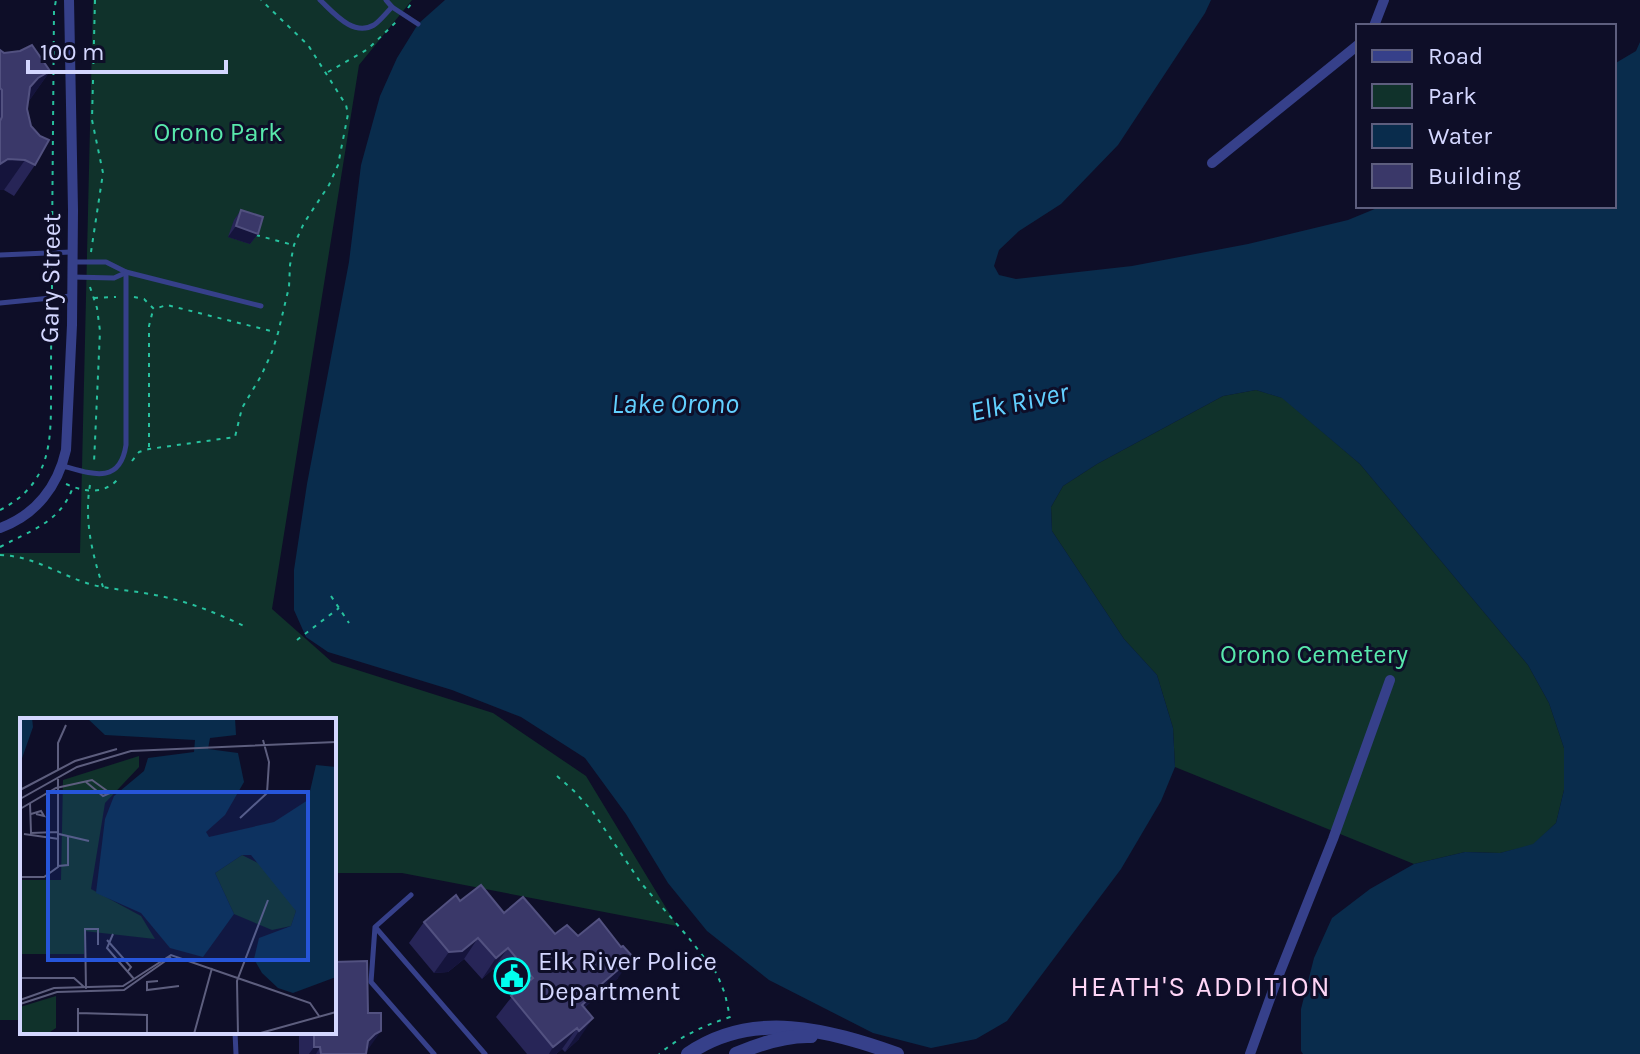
<svg xmlns="http://www.w3.org/2000/svg" width="1640" height="1054" font-family="Karla,sans-serif">
  <style>
    .green { fill: #10322b }
    .water { fill: #092c4c }
    .lines { fill: none; stroke-linecap: round; stroke-linejoin: round }
    .path { stroke: #27c19e; stroke-width: 2; stroke-dasharray: 4 6; stroke-linecap: butt }
    .service { stroke: #36408a; stroke-width: 5 }
    .minor { stroke: #36408a; stroke-width: 10 }
    .tertiary { stroke: #36408a; stroke-width: 14 }
    .wall { fill: #272557 }
    .shaded-wall { fill: #15143c }
    .building { fill: #3a3869; stroke: #525180; stroke-width: 2 }
    .labels { text-anchor: middle; stroke-width: 6; stroke-linejoin: round; paint-order: stroke }
    .park-label { font-size: 26px; fill: #58e8ac; stroke: #0e0e28 }
    .street-label { font-size: 26px; fill: #d4d7ff; stroke: #0e0e28 }
    .poi-label { font-size: 26px; fill: #d4d7ff; stroke: #0e0e28; text-anchor: start }
    .water-label { font-size: 28px; font-style: italic; fill: #62d0ff; stroke: #0e0e28 }
    .neighbourhood-label { font-size: 28px; letter-spacing: 2px; fill: #ffd6f7; stroke: #0e0e28 }
    .inset-road { fill: none; stroke: #5d5e7e; stroke-width: 2 }
    .view { fill: #2655da; fill-opacity: 0.15; stroke: #2655da; stroke-width: 4 }
    .inset-edge { fill: none; stroke: #d4d7ff; stroke-width: 4 }
  </style>
  <rect width="100%" height="100%" fill="#0e0e28"/>
  <!-- green -->
  <g class="green">
    <path d="M93,0h319l-53,65 -87,544 60,53 161,51 93,63 91,150 -275,-53h-68v-153h-312v300h-22v-467h80z"/>
    <path d="M1256,390l27,8 77,66 168,201 21,38 15,45v42l-8,33 -23,22 -33,8 -35,-1 -51,12 -239,-97 -2,-39 -16,-53 -33,-36 -72,-108 -1,-24 12,-21 34,-22 126,-68z"/>
  </g>
  <!-- water -->
  <path class="water" d="M445,0h766l-6,13 -87,132 -57,59 -42,27 -20,19 -5,16 5,9 17,4 116,-13 116,-22 100,-24 34,-14h232v-142l22,-13 4,-9v1012h-337l-2,-3v-42l13,-51 18,-40 38,-29 44,-25 51,-12 35,1 33,-9 23,-21 8,-33v-42l-15,-45 -21,-38 -168,-201 -78,-66 -26,-8 -33,6 -126,68 -34,22 -12,21 1,24 72,108 33,36 16,53 2,39 -14,34 -40,68 -114,152 -31,18 -45,9 -58,-15 -104,-53 -62,-49 -39,-48 -42,-69 -41,-56 -64,-41 -69,-27 -124,-38 -22,-15 -12,-27v-40l13,-86 42,-222 12,-97 19,-69 17,-38 21,-34z"/>
  <g class="lines">
    <!-- path -->
    <g class="path">
      <path d="M408,8l6,-8"/>
      <path d="M328,72l40,-23 28,-27"/>
      <path d="M256,235l37,10"/>
      <path d="M52,245l2,-234 2,-11"/>
      <path d="M91,252l12,-79 -11,-53 3,-120"/>
      <path d="M90,287l7,21 3,23 -6,132"/>
      <path d="M52,289v-26"/>
      <path d="M134,297l10,2 10,10 13,-4 108,27"/>
      <path d="M94,298l22,-1"/>
      <path d="M149,447v-121l4,-16"/>
      <path d="M132,461l7,-9 10,-3 86,-12 7,-29 19,-32 11,-24 6,-19 11,-46 1,-22 4,-20 10,-22 25,-38 9,-20 10,-51 -2,-9 -38,-60 -47,-45"/>
      <path d="M66,484c18,8 38,11 52,-5"/>
      <path d="M90,485c-6,34 2,69 13,102"/>
      <path d="M0,510c53,-27 51,-71 51,-122 0,-27 0,-54 1,-81"/>
      <path d="M0,547c31,-17 60,-24 73,-60"/>
      <path d="M0,555c35,1 61,21 93,30 22,5 45,6 67,11 30,6 59,18 86,31"/>
      <path d="M331,596l18,27"/>
      <path d="M297,640l42,-32"/>
      <path d="M557,776l17,15 19,21 48,71 47,54 29,37 8,20 5,23c-27,9 -49,19 -71,37"/>
    </g>
    <!-- service -->
    <g class="service">
      <path d="M320,0c14,13 33,37 54,25 6,-4 13,-13 18,-18l-6,-7"/>
      <path d="M392,7l26,17"/>
      <path d="M0,255l71,-3"/>
      <path d="M73,262h33l20,10 135,34"/>
      <path d="M72,277l42,1 11,-5"/>
      <path d="M0,303l71,-7"/>
      <path d="M63,466c29,8 57,19 63,-21v-173"/>
      <path d="M411,895l-36,32 -4,55 63,72"/>
      <path d="M376,928l109,126"/>
      <path d="M235,1032l1,22"/>
    </g>
    <!-- minor -->
    <g class="minor">
      <path d="M1374,26l10,-26"/>
      <path d="M1212,163l146,-118"/>
      <path d="M0,528c36,-13 58,-42 66,-78l6,-125 1,-115 -4,-210"/>
      <path d="M1250,1054l26,-72 57,-143 57,-159"/>
    </g>
    <!-- tertiary -->
    <g class="tertiary">
      <path d="M688,1054c65,-45 140,-24 209,0"/>
      <path d="M736,1054c23,-10 49,-19 75,-18"/>
    </g>
  </g>
  <!-- wall -->
  <g class="wall">
    <path d="M0,50l50,21 -22,31 -1,7 8,56 -21,31 -10,-6h-4z"/>
    <path d="M241,210l17,24 -8,10 -22,-7 6,-17z"/>
    <path d="M460,901l44,12 51,21 23,2 40,42 -34,30 -5,31 -14,13 -3,-3 -6,5h-29l-31,-37 18,-23 -21,-25 -11,10 -18,-20 -16,13 -14,1 -25,-30 15,-21z"/>
    <path d="M268,1032h66l33,19 -1,3h-67v-20h-31z"/>
  </g>
  <!-- shaded-wall -->
  <g class="shaded-wall">
    <path d="M50,71l-21,30 -13,8 14,-22 8,-9z"/>
    <path d="M8,159l17,1 -21,30h-4v-26z"/>
    <path d="M236,226l22,8 -8,10 -22,-7z"/>
    <path d="M478,938l-14,21 -16,13 -14,1 15,-21z"/>
    <path d="M508,948l-15,21 -11,10 14,-21z"/>
    <path d="M633,957l-15,21 -33,29 -7,9 -11,10 24,-33z"/>
    <path d="M593,1018l-14,21 -14,13 14,-21z"/>
    <path d="M577,1028l-15,21 -6,5h-7l4,-7z"/>
    <path d="M381,1031l-14,20 -5,3 6,-13 7,-7z"/>
    <path d="M270,1032h30l-1,2h-31z"/>
    <path d="M314,1047h6l-4,7h-7z"/>
  </g>
  <!-- building -->
  <g class="building">
    <path d="M32,45l18,26 -12,7 -8,9 -3,22 4,17 9,10 9,4 -14,25 -10,-5 -17,-1 -8,5v-43l2,-4v-27l-2,-2v-38l4,3 16,-2z"/>
    <path d="M241,210l22,7 -5,17 -22,-8z"/>
    <path d="M481,885l23,28 19,-16 32,37 12,-9 11,11 21,-17 22,28 2,-1 10,11 -42,36 2,2 -11,10 11,13 -14,13 -2,-3 -24,19 -42,-51 22,-18 -25,-30 -12,10 -18,-20 -16,13 -13,1 -25,-30 32,-27 4,6z"/>
    <path d="M367,961l1,52h13v18l-6,3 -7,7 -2,13h-45l-1,-7h-6v-15h20v-70z"/>
  </g>
  <!-- icons -->
  <defs>
    <symbol id="civic-ring" viewBox="-11 -11 22 22"><circle r="9.5" fill="#0e0e28" stroke="#00ffef" stroke-width="1.5"/><path d="M-.6-6.5H3V-4.5H.6V-3L4-1V1h2V6H-6V1h2V-1L-.6-3ZM-1.2 2.5V6h2.4V2.5Z" fill="#00ffef"/></symbol>
  </defs>
  <g fill-rule="evenodd">
    <use href="#civic-ring" x="492" y="956" width="40" height="40"/>
  </g>
  <g class="labels">
    <!-- park labels -->
    <g class="park-label">
      <text x="218" y="141">Orono Park</text>
      <text x="1314" y="663">Orono Cemetery</text>
    </g>
    <!-- street labels -->
    <g class="street-label">
      <text transform="translate(50 278) rotate(-89)" y="9">Gary Street</text>
    </g>
    <!-- poi labels -->
    <g class="poi-label">
      <text x="538" y="970">Elk River Police<tspan x="538" dy="30">Department</tspan></text>
    </g>
    <!-- water labels -->
    <g class="water-label">
      <text transform="translate(1019 401) rotate(-12)" y="10">Elk River</text>
      <text x="675" y="413">Lake Orono</text>
    </g>
    <!-- neighbourhood labels -->
    <g class="neighbourhood-label">
      <text x="1201" y="996">HEATH'S ADDITION</text>
    </g>
  </g>
  <!-- overview -->
  <g transform="translate(20 718)">
    <rect width="316" height="316" fill="#0e0e28"/>
    <path d="M119,38v11l-34,36 -14,86 50,27 14,23 -71,-8v23h-64v-74h41l2,-100zM222,137l22,11 26,32 6,13 -5,15 -19,4 -38,-16 -19,-41zM36,278v32l-9,6h-27v-27z" fill="#10322b"/>
    <path d="M0,0h12l1,9 -13,37zM67,0h148l1,17 -26,3 -2,11 30,4 6,29 -19,33 -19,17 3,5 65,-15 34,-22 8,-35 20,2v210l-43,16 -15,-5 -16,-15 -8,-14 5,-21 32,-12 5,-15 -45,-56h-9l-27,18 19,41 -31,43 -33,-9 -29,-35 -45,-20 9,-74 9,-23 30,-25 4,-13 46,-6 1,-12 -90,-5z" fill="#092c4c"/>
    <path class="inset-road" d="M38,52v-27l8,-18M0,72l55,-29 42,-12M0,81l57,-32 54,-16 205,-9M10,85l1,30 27,-1M0,91l36,-21 36,-8 18,13 -7,3 -17,-14M11,96l10,-3 3,5 -8,-2M220,100l27,-25 2,-31 -6,-22M4,116l35,5M39,116l30,7M38,148l10,-1v-29M0,159h24l14,-10v-88M93,216l-6,14 27,31M87,222l24,27 -3,4M0,260h54l10,9M138,263l-11,1v8l32,-4M66,271l-1,-60h13v16M0,282l34,-12 69,-2 48,-31 139,48 9,13M0,286l37,-12 67,-2 47,-33M58,290v26M58,295l69,2v19M174,316l18,-66M218,316l-1,-53 31,-81M237,316l79,-22"/>
    <path class="view" d="M28,74h260v168h-260z"/>
    <rect width="316" height="316" class="inset-edge"/>
  </g>
  <!-- legend -->
  <rect x="1356" y="24" width="260" height="184" fill="#0e0e28" stroke="#5d5e7e" stroke-width="2"/>
  <rect x="1372" y="50" width="40" height="12" fill="#36408a" stroke="#5d5e7e" stroke-width="2"/>
  <text x="1428" y="64" font-size="24" fill="#d4d7ff">Road</text>
  <rect x="1372" y="84" width="40" height="24" fill="#10322b" stroke="#5d5e7e" stroke-width="2"/>
  <text x="1428" y="104" font-size="24" fill="#d4d7ff">Park</text>
  <rect x="1372" y="124" width="40" height="24" fill="#092c4c" stroke="#5d5e7e" stroke-width="2"/>
  <text x="1428" y="144" font-size="24" fill="#d4d7ff">Water</text>
  <rect x="1372" y="164" width="40" height="24" fill="#3a3869" stroke="#5d5e7e" stroke-width="2"/>
  <text x="1428" y="184" font-size="24" fill="#d4d7ff">Building</text>
  <!-- scale -->
  <path d="M28 60v12h198v-12" fill="none" stroke="#d4d7ff" stroke-width="4"/>
  <text x="40" y="60" font-size="24" fill="#d4d7ff" stroke="#0e0e28" stroke-width="6" paint-order="stroke">100 m</text>
</svg>
